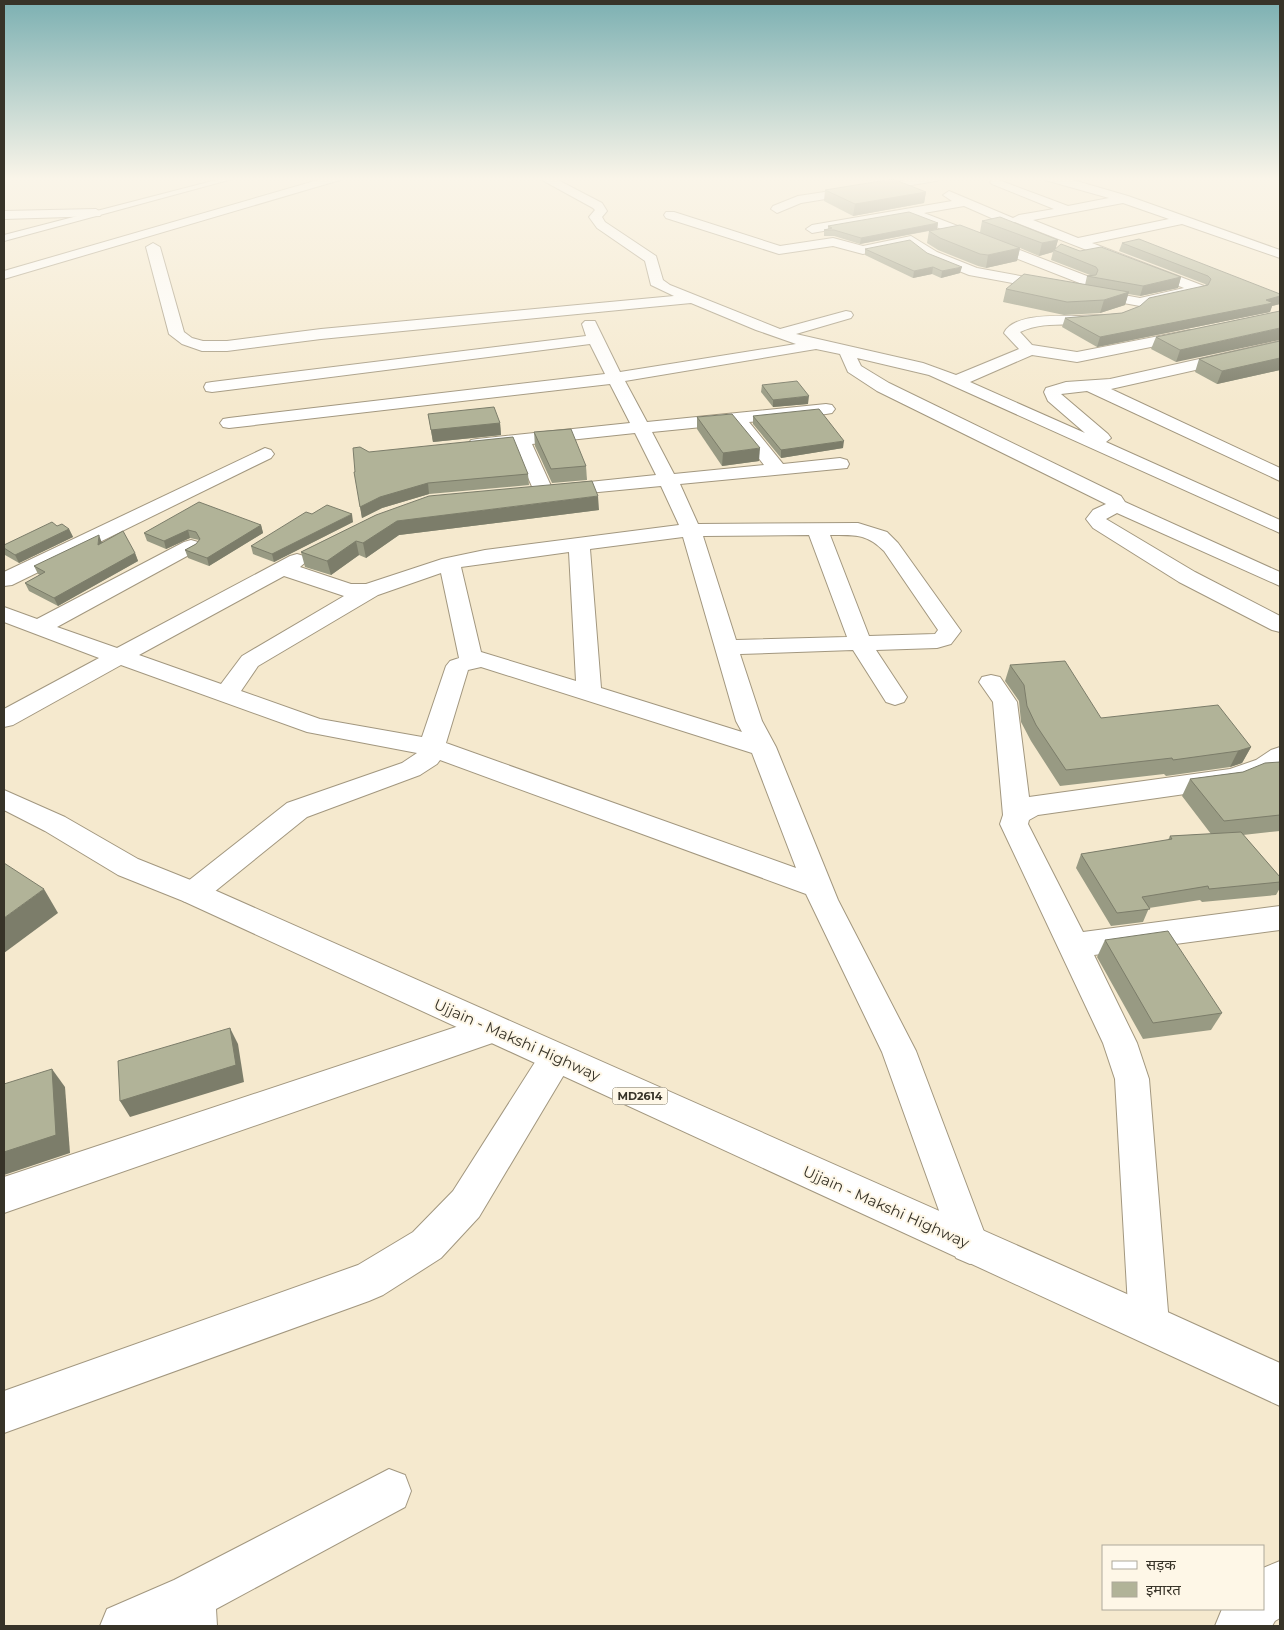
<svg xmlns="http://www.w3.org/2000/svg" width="1284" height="1630" font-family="Montserrat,'Noto Sans Devanagari',sans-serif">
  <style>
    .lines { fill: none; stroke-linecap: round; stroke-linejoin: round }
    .service-casing { stroke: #a2977f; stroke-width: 2 }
    .minor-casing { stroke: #a2977f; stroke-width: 2 }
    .primary-casing { stroke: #a2977f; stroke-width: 2 }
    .motorway-casing { stroke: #a2977f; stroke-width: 2 }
    .service { fill: #fff; fill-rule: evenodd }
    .minor { fill: #fff; fill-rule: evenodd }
    .primary { fill: #fff; fill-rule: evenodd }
    .motorway { fill: #fff; fill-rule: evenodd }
    .wall { fill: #989a83 }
    .shaded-wall { fill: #7c7d6a }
    .building { fill: #b1b398; stroke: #7c7d6a }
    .labels { text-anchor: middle; stroke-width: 4; stroke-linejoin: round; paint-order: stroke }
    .shield { fill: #fef7e7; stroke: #736e61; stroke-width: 1 }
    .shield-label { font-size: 11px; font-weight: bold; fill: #373328 }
    .near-street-label { font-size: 15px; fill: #373328; stroke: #fef7e7 }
  </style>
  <rect width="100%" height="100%" fill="#f5e9ce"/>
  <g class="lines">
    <defs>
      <path id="service" d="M224,178h12l-232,63v-6z"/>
      <g id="minor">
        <path d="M541,178h13l48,25 5,8 -5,6 3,5 51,34 7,24 7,5 110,44 66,-18 5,1 2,3 -2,3 -55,16 127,29 33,12 63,-26 -15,-16c9,-20 56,-17 75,-17 9,0 18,-2 27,0l2,3 -2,3 -5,1c-27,4 -56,-3 -81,9l12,13 45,7 113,-22 5,2 3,3 -3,3 -118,24 -45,-7 -62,27 115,51 -37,-32 -4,-9 2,-4 20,-6 44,-3 170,-38v10l-169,38 169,79v13l-193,-90 -26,3 47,40 3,4 -5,4 174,78v13l-351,-158 -72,-17 4,8 28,17 232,113 4,6 155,70v14l-163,-73 -11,6 89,53 85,44v16l-8,-2 -93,-48 -86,-54 -7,-9 7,-9 13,-6 -229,-113 -29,-19 -8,-18 -24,-5 -191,32 22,41 179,-18 6,1 3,4 -3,4 -6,1 -77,8 34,42 57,-6 7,2 2,4 -2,4 -167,16 18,40 160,-1 29,9 11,11 63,88 -10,13 -14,4 -61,2 31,47 -3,5 -9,3 -9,-3 -33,-52 -113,4 22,67 14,26 62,153 78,151 73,194 -5,13 -14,6 -14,-6 -74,-206 -76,-158 -366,-134 -3,4 -17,11 -113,42 -104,84 -10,3 -10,-3 -5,-8 5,-8 104,-82 115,-40 15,-10 -110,-21 -186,-67 -108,60 -9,2v-18l95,-51 -95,-36v-15l33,12 147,-77 7,-2 7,2 3,4 -3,4 -141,77 60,21 173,-92 7,-2 7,2 4,4 -8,7 51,17h15l76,-25 43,-9 194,-25 -18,-39 -104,10c-7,-2 -12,1 -20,-1l-3,-4 -20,-45 -37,3 -6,-1 -3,-4 3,-4 6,-1 153,-16 -20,-39 -381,44 -6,-1 -3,-4 3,-4 6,-1 376,-44 -15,-30 -378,48 -6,-1 -2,-4 2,-4 6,-1 374,-46 -4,-12 3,-3h10l25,51 176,-28 -40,-14 -65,-27 -370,36 -94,12h-25l-20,-7 -13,-10 -23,-87 7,-4 7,4 24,85 8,6 11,3h24l94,-12 353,-33 -23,-11 -6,-24 -48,-33 -8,-11 6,-7 -2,-2 -51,-28zM732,424l32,41 -90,9 -22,-42zM635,433l21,42 -105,11 -19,-42zM809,535l38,102 -111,3 -33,-104zM830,535c24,0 36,-2 54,16l54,79 -3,4 -66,2zM683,537l53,184 6,11 -141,-44 -11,-139zM569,552l7,129 -95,-29 -20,-85zM441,573l18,85 -9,3 -4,5 -24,71 -102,-18 -79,-28 17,-25 120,-71zM284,576l60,20 -102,60 -21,28 -82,-29zM481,667l271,86 44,115 -350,-125 22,-73z"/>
        <path d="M917,178h25l-6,3 -135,22 -24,10 -6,-4 2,-3 25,-10z"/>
        <path d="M1043,178l30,2 55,16 152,54v8l-98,-34 -90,19 112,43 2,3 -2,3 -64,14 -171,-31 -42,-17 -19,-14 -45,10 -30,-8 -54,8 -113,-36 -2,-3 2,-3h8l106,34 53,-8 30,8 48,-10 26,16 40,16 163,30 44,-10 -169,-66 -6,3 -4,-1 -41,-18 -40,7 168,65 2,3 -2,3h-10l-174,-68 -96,17 -6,-4 6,-4 140,-24 -9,-6 6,-4 64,27 6,-3 35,-6 -62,-25 -2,-2 2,-2 4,-1 72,27 41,-8 -64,-18zM1123,203l46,16 -91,19 -45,-18z"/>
        <path d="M96,209l6,4 -2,3 -96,3v-8z"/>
        <path d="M265,448l6,2 3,4 -3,4 -259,127 -8,1v-14z"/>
        <path d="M991,675l9,2 17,25 12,95 201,-28 26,-9 15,-10 9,-3v21l-46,19 -196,28 -9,5 -1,4 55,108 197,-26v24l-186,25 43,88 12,36 20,245 -6,14 -14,6 -14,-6 -6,-14 -14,-245 -12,-36 -103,-219 3,-9 -10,-113 -14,-20 3,-5z"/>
        <path d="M492,1015l12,4 4,10 -4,10 -500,174v-36z"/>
        <path d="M556,1043l12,5 5,10 -5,10 -89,149 -38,41 -58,37 -14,6 -365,132v-42l354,-126 55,-33 40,-41 91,-143z"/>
        <path d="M389,1469l16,6 6,16 -6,16 -189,102 1,17h-117l7,-17 67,-29z"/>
        <path d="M1280,1561v57l-5,3 -3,5h-57l7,-17h41v-41z"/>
      </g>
      <path id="primary" d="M4,790l61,27 73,42 65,26 960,425 117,53v43l-1097,-505 -65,-26 -73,-44 -41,-21z"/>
      <path id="motorway" d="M325,178h17l-2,2 -336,99v-8z"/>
    </defs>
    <!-- service casing -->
    <use href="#service" class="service-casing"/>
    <!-- minor casing -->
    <use href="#minor" class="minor-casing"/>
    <!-- primary casing -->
    <use href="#primary" class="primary-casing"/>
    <!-- motorway casing -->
    <use href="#motorway" class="motorway-casing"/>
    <!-- service -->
    <use href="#service" class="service"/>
    <!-- minor -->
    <use href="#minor" class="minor"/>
    <!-- primary -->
    <use href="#primary" class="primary"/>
    <!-- motorway -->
    <use href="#motorway" class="motorway"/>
  </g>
  <!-- wall -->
  <g class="wall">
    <path d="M825,190l101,2 -2,11 -71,13 -29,-15z"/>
    <path d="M982,221l76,19 -3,9 25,2 101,26 -3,11 -38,8 -12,-2 -3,11 -25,8 -36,2 -61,-13 3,-13 79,-4 2,-9 3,-1 -39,-15 2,-8 -14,4 -19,-8 -3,13 -31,7 -8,-2 -40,-16 -11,-7 2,-12 -69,13 -26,-8h-10v-6l4,-1v-3l110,-3 -1,6 43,3z"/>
    <path d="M1122,243l158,51v10l-8,2 -2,6 -173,35 -35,-20 3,-9 57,-5 84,-28 -1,-1 -86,-33z"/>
    <path d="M865,249l62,4 33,20 -19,5 -9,-4 -19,4 -48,-23z"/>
    <path d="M1280,311l-104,51 -25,-13 5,-12z"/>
    <path d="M1280,341v29l-63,14 -22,-12 4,-13z"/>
    <path d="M762,385l46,19 -35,3 -12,-15z"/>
    <path d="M428,414l72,9 1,12 -68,7z"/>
    <path d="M753,416l90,32 -62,10 -28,-34z"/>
    <path d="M697,417l62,44 -37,5 -25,-37z"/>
    <path d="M534,432l52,34 1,14 -35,3 -17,-37z"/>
    <path d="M369,452l159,22 1,11 -100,9 -47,14 -20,10 -7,-46z"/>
    <path d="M599,510l-200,25 -33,23 -7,-3 -28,20 -26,-8 -4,-15 75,-37z"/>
    <path d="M312,514l41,8 -79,40 -21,-8 -2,-8z"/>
    <path d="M261,525l2,8 -54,33 -21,-8 -3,-8 11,-6 3,-4 -9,-2 -24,11 -19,-8 -3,-8z"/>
    <path d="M57,526l12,3 4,8 -54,26 -14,-8 -1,-2v-8z"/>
    <path d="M102,542l33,11 3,8 -80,45 -29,-15 -4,-8 15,-8 -2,-1 -4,-8z"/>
    <path d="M1010,665l91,53 150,29 -9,16 -12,4 -64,9 -2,-2 -104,12 -29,-45 -10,-19 -2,-21 -14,-20z"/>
    <path d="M1280,762v69l-37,4 37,42v11l-4,7 -74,7 -2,-2 -51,8 -6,14 -32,4 -35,-58 5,-14 87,-14 2,-4 41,-2 -29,-38 8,-17 53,-7z"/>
    <path d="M1105,940l117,73 -11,17 -68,9 -46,-82z"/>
  </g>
  <!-- shaded-wall -->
  <g class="shaded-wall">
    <path d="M926,192l-2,11 -71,13 2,-12z"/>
    <path d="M938,223l-1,6 -77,15 1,-6z"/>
    <path d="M1058,240l-3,11 -1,-1 -1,2 -14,4 3,-13z"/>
    <path d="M1020,248l-3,13 -31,7 2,-13z"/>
    <path d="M933,267l-1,7 -19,4 1,-7z"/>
    <path d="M962,267l-2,6 -19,5 1,-7z"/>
    <path d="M1181,277l-3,11 -38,8 3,-10z"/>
    <path d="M1129,292l-4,13 -25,8 4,-13z"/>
    <path d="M1280,296v8l-8,2 -2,6 -173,35 3,-10z"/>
    <path d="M1280,328v12l-104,22 4,-12z"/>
    <path d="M1280,358v12l-63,14 5,-13z"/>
    <path d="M809,396l-1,8 -35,3v-7z"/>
    <path d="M500,423l1,12 -68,7 -2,-12z"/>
    <path d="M844,441l-1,7 -62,10v-8z"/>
    <path d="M760,448l-1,13 -37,5 1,-13z"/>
    <path d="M428,483l1,11 -47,14 -20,10 -2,-11 20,-10z"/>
    <path d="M598,496l1,14 -200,25 -33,23 -3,-15 34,-22z"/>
    <path d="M352,514l1,8 -79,40 -2,-8z"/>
    <path d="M261,525l2,8 -54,33 -2,-8z"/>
    <path d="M69,529l4,8 -54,26 -4,-8z"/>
    <path d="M188,530l2,8 -24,11 -2,-8z"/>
    <path d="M99,535l3,8 -4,2z"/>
    <path d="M356,541l3,14 -28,20 -4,-14z"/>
    <path d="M135,553l3,8 -80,45 -4,-8z"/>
    <path d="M1251,747l-9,16 -12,4 8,-16z"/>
    <path d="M44,889l14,24 -54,40v-35z"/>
    <path d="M230,1028l8,16 6,38 -114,35 -10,-16z"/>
    <path d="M52,1069l13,18 5,66 -66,22v-23z"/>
  </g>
  <!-- building -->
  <g class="building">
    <path d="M893,179l33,13 -71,12 -30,-14z"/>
    <path d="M909,212l29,11 -77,15 -27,-8h-10l8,-2 -4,-2z"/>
    <path d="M1000,217l58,23 -16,3 -60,-22z"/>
    <path d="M960,225l60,23 -32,7 -8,-1 -40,-16 -11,-7z"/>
    <path d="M1139,239l141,55v2l-14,4 7,3 -173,34 -35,-19 57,-5 18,-7 9,-8 59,-13 3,-6 -3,-3 -86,-33z"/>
    <path d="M910,240l17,13 35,14 -20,4 -9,-4 -19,4 -49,-22z"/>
    <path d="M1061,244l19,7 21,-4 80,30 -38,9 -56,-10 9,-1 2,-5 -2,-3 -42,-17z"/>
    <path d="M1024,274l105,18 -25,8 -37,2 -61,-13z"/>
    <path d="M1280,311v17l-100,22 -24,-13z"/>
    <path d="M1280,341v17l-58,13 -23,-12z"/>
    <path d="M797,381l12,15 -36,4 -11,-15z"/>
    <path d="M494,407l6,16 -69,7 -3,-16z"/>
    <path d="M819,409l25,32 -63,9 -28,-34z"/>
    <path d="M732,414l28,34 -37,5 -26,-36z"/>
    <path d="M571,429l15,37 -35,3 -17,-37z"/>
    <path d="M513,437l15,37 -100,9 -48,14 -20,10 -6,-35h1l-2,-24 7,-1 9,5z"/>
    <path d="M592,481l6,15 -201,25 -34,22 -7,-2 -29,20 -26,-9 75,-37 53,-19z"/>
    <path d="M199,502l62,23 -54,33 -22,-8 11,-6 4,-5 -4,-7 -8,-2 -24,11 -20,-8z"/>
    <path d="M327,505l25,9 -80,40 -21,-8 55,-34 6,2z"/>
    <path d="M52,522l5,4 5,-2 7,5 -54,26 -11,-7v-3z"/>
    <path d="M123,531l12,22 -81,45 -29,-15 20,-11 -11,-6 65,-31 -1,10z"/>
    <path d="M1065,661l36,57 117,-13 33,42 -13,4 -65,9 -1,-2 -106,12 -30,-45 -9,-19 -3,-21 -14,-20z"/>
    <path d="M1280,762v53l-56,6 -34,-42 53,-7 22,-9z"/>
    <path d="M1241,832l39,45v5l-71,7 -1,-3 -66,11 8,12 -33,4 -36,-59 91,-15 -2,-3z"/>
    <path d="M4,863l40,26 -40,29z"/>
    <path d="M1168,931l54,82 -69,10 -48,-83z"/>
    <path d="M230,1028l6,37 -116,36 -2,-40z"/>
    <path d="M52,1069l4,66 -52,17v-68z"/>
  </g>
  <!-- sky -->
  <linearGradient id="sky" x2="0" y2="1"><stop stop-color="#7cb0b2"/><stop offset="0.44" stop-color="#faf5e9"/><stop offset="1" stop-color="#faf5e9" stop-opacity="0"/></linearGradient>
  <rect width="1284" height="406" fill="url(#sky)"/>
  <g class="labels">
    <!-- shield labels -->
    <rect class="shield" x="612.5" y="1087.5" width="55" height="17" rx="4"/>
    <g class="shield-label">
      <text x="640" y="1100">MD2614</text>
    </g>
    <!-- near-street labels -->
    <g class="near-street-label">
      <text transform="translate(517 1040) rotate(24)" y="5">Ujjain - Makshi Highway</text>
      <text transform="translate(886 1207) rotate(24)" y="5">Ujjain - Makshi Highway</text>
    </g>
  </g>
  <!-- border -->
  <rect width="1284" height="1630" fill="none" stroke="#373328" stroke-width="10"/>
  <!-- legend -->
  <rect x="1102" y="1545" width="162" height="65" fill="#fef7e7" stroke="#aea99b"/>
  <rect x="1112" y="1561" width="25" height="8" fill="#ffffff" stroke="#aea99b"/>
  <text x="1146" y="1570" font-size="15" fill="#373328">सड़क</text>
  <rect x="1112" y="1582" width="25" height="15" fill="#b1b398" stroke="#aea99b"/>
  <text x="1146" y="1595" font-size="15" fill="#373328">इमारत</text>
</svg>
